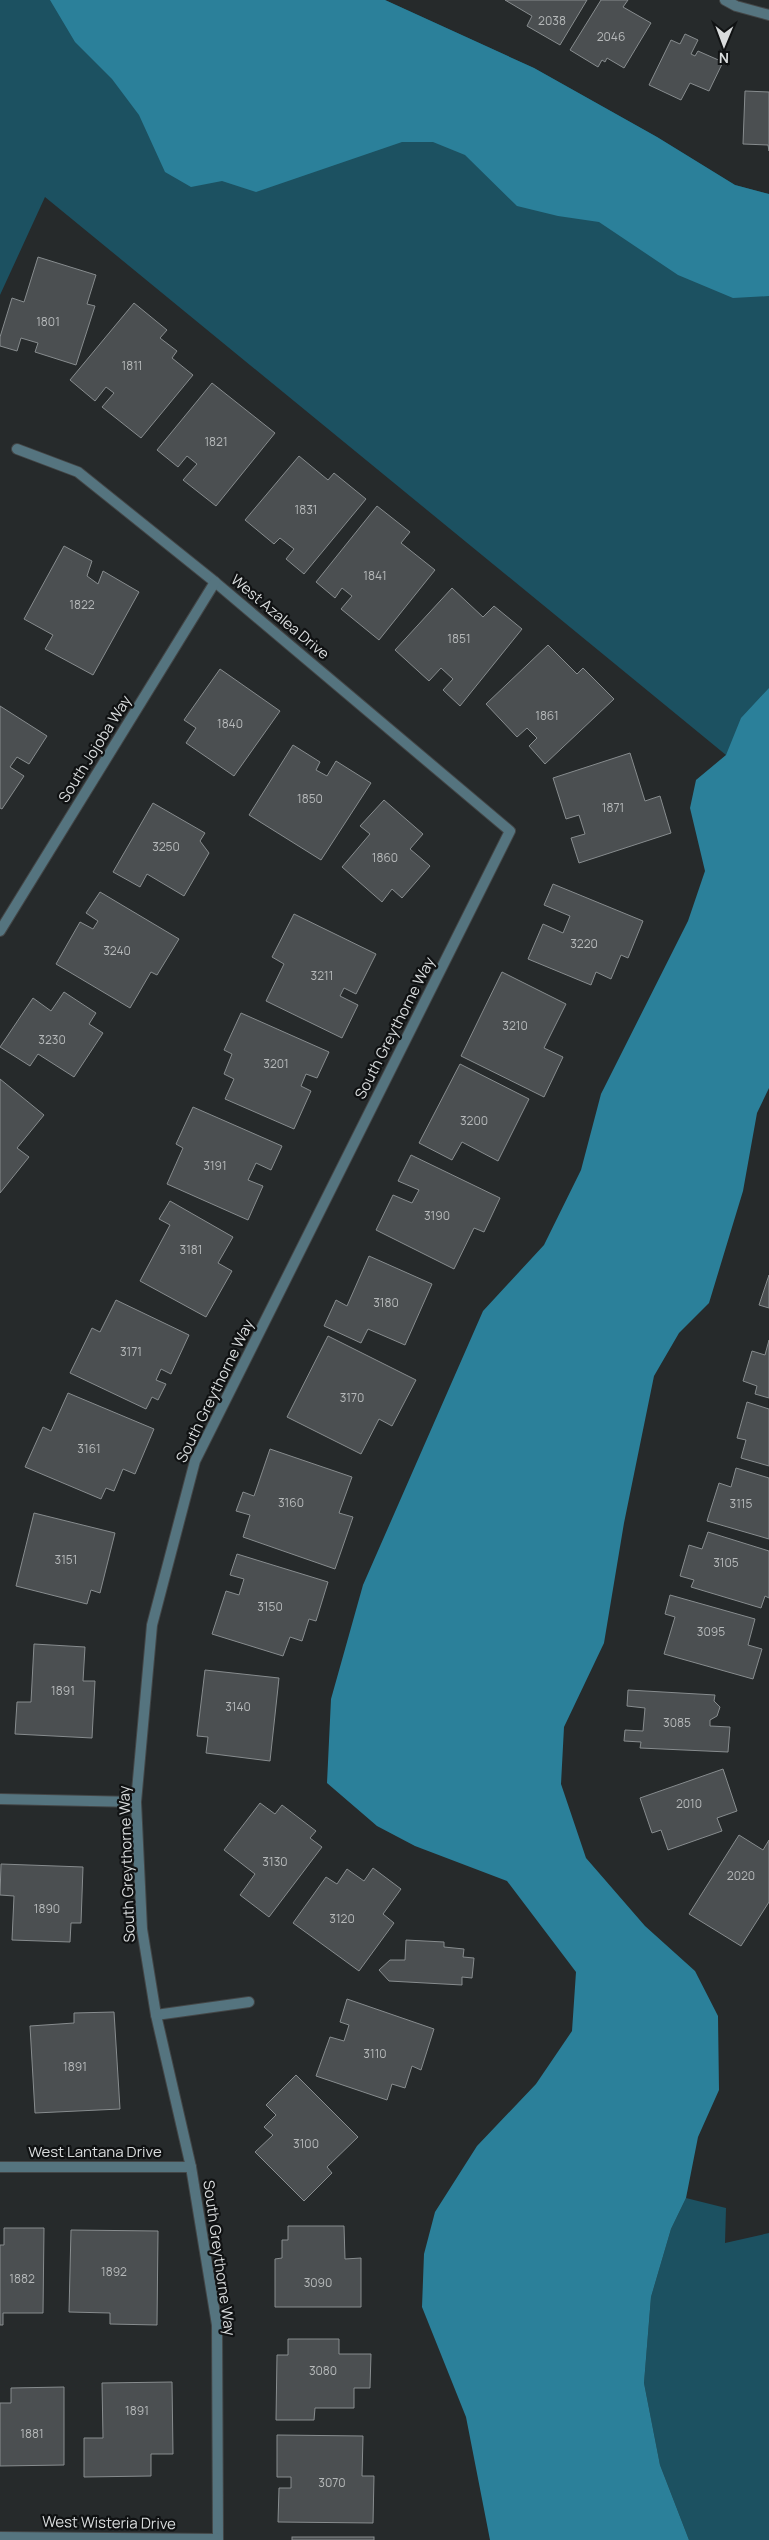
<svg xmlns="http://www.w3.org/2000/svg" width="769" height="2540" font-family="Manrope,sans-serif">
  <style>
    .green { fill: #1c5161 }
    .water { fill: #2b809a }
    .building { fill: #4b4f51; stroke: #878c8e }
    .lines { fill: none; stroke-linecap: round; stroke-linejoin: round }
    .street-casing { stroke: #434647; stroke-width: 12 }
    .street { stroke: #55747f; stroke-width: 10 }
    .labels { text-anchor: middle; stroke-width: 4.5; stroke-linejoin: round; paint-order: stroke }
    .number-label { font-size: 12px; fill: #b6b9ba }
    .street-label { font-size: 15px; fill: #d9dcdd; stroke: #101213 }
  </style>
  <rect width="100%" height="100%" fill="#262a2b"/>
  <!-- green -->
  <g class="green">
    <path d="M0,0h385l149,68 123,69 78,48 34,9v579l-43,-18 -681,-558 -45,98z"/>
    <path d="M686,2198l40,10 -1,35 44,-10v307h-80l-29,-75 -16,-82 7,-86 20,-68z"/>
  </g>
  <!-- water -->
  <g class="water">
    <path d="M50,0h335l149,68 123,69 78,48 34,9v102l-36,2 -55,-23 -79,-53 -41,-6 -41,-10 -52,-51 -32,-13h-31l-146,50 -34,-11 -31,6 -26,-15 -26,-57 -27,-36 -37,-37z"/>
    <path d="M769,688v400l-12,25 -14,78 -34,112 -30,30 -25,43 -30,147 -20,120 -40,84 -3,57 25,74 59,68 50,45 23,45 1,74 -21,47 -12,61 -15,31 -20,68 -7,86 16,82 29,75h-199l-24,-123 -44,-110 2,-53 11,-42 42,-66 59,-62 36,-53 4,-59 -69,-91 -92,-35 -38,-20 -50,-43 4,-84 32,-114 120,-274 61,-66 37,-75 20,-76 87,-173 17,-50 -15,-63 6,-28 30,-25 15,-37z"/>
  </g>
  <!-- building -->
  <g class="building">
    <path d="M505,0h82l-27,45 -33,-19 5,-10z"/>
    <path d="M601,0h27l-5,7 28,16 -27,45 -17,-10 -2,4 -3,-2 -4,7 -28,-17z"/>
    <path d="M685,34l13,6 -7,14 4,2 3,-5 25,11 -14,29 -19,-8 -9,17 -32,-15 22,-45 9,4z"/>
    <path d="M745,91l24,1v59l-1,-6 -25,-1z"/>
    <path d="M38,257l58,18 -9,29 8,2 -19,59 -41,-13 3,-9 -17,-5 -4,13 -17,-5v-9l12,-39 12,4z"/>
    <path d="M134,303l33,27 -7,8 17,13 -5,7 21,17 -52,63 -39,-31 12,-14 -8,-6 -11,14 -25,-21z"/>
    <path d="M212,383l63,50 -59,73 -33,-26 14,-16 -10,-8 -9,11 -21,-17z"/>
    <path d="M299,456l29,24 6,-7 32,26 -62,75 -18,-15 8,-10 -14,-11 -6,6 -29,-24z"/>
    <path d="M377,506l33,26 -9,11 34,27 -56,70 -38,-31 11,-13 -10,-8 -7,10 -19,-16z"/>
    <path d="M64,546l28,15 -5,15 11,8 5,-13 36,21 -46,83 -48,-26 8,-14 -29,-16z"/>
    <path d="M452,588l31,29 11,-11 28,23 -62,77 -17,-16 10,-11 -12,-11 -12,13 -34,-31z"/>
    <path d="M548,645l29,29 6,-6 31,31 -69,65 -16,-18 8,-8 -10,-10 -10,9 -31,-33z"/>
    <path d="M220,669l60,42 -46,65 -48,-33 10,-15 -12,-8z"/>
    <path d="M0,706l47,30 -18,28 -12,-7 -7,10 14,9 -22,33 -2,-1z"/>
    <path d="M293,745l27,17 -4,8 11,6 9,-15 35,22 -50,77 -72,-45z"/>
    <path d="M630,753l15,48 15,-5 11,37 -92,30 -8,-25 14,-4 -6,-19 -13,4 -13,-41z"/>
    <path d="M384,800l39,34 -13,15 20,17 -28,32 -10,-9 -10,13 -40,-35 28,-33 -10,-8z"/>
    <path d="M153,803l52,30 -5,8 9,12 -25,43 -37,-22 -7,13 -27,-15z"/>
    <path d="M553,884l90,37 -15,37 -7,-3 -10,24 -15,-7 -5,13 -63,-26 15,-35 20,9 7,-17 -26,-11z"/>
    <path d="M100,892l79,47 -22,36 -6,-3 -21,36 -74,-44 24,-42 13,7 5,-8 -12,-8z"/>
    <path d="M294,914l82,40 -20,40 -12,-6 -4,8 18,9 -16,33 -76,-37 18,-37 -12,-7z"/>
    <path d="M502,972l64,32 -22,44 19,9 -19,40 -83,-41z"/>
    <path d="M64,992l32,21 -7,11 14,9 -29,44 -36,-23 -8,12 -30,-19 33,-49 18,13z"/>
    <path d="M241,1013l88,39 -12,26 -11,-4 -5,12 10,5 -17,38 -69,-30 9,-20 -10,-5 8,-20 -8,-4z"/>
    <path d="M460,1064l69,35 -31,62 -36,-19 -10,18 -33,-17z"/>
    <path d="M0,1079l44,36 -27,33 12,9 -29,36z"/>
    <path d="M193,1107l89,39 -11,24 -15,-7 -8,17 15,6 -15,34 -81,-36 16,-36 -7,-4z"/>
    <path d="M411,1155l89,43 -16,34 -10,-4 -20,41 -78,-39 17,-35 19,8 7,-13 -21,-9z"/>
    <path d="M170,1201l63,36 -15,26 14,8 -26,46 -66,-36 30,-56 -11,-6z"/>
    <path d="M369,1256l63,28 -27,61 -37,-16 -7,14 -37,-17 12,-26 11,6z"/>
    <path d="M769,1275v33l-10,-3z"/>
    <path d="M116,1300l73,35 -18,39 -10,-5 -5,11 10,4 -8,16 -6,-3 -6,12 -76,-36 22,-45 8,4z"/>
    <path d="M328,1336l88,44 -24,46 -13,-7 -18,35 -74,-37z"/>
    <path d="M769,1340v58l-14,-4 2,-8 -14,-5 9,-30 13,4z"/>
    <path d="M68,1393l86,36 -19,45 -12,-5 -9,22 -8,-3 -5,11 -76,-32 18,-40 8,4z"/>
    <path d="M747,1402l22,7v57l-28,-8 5,-18 -9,-2z"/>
    <path d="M270,1449l82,28 -13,36 14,4 -18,52 -92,-32 7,-22 -14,-4 7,-19 11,4z"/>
    <path d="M736,1468l33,10v61l-62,-18 12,-38 12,4z"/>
    <path d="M34,1513l81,20 -15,60 -9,-3 -4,14 -71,-18z"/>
    <path d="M708,1532l61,19v47l-4,-2 -4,12 -70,-21 3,-7 -14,-4 9,-31 13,4z"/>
    <path d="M237,1554l91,28 -12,39 -7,-2 -7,22 -12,-4 -7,19 -71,-22 14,-43 13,4 5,-16 -14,-4z"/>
    <path d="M670,1595l85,24 -7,26 14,4 -9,30 -89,-25 11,-37 -10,-3z"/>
    <path d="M34,1644l51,3 -2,34h12l-3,57 -77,-4 2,-32h14z"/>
    <path d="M205,1670l74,8 -9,83 -64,-8 2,-16 -11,-1z"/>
    <path d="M628,1690l87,5 -1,6 6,6 -3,9 -7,4v6l20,1 -2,25 -88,-4 1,-6 -17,-1 1,-11 18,1 2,-23 -18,-2z"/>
    <path d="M723,1769l14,42 -20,7 5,13 -54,19 -7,-20 -9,3 -12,-35z"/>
    <path d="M260,1803l15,11 7,-9 34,26 -6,7 12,9 -53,70 -29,-22 15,-21 -31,-24z"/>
    <path d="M739,1835l24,15 6,-10v62l-28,44 -52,-32z"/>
    <path d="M1,1864l82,3 -2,56h-10l-1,19 -58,-2 2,-44 -14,-1z"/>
    <path d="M373,1868l28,21 -18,25 11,9 -35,48 -66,-48 33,-46 11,7 10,-15 17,12z"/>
    <path d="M406,1940l38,2v5l20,2 -1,8 11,1 -2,20 -10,-1v8l-73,-4 -10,-11 11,-10h15z"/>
    <path d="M347,1999l87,30 -13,41 -9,-4 -7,22 -13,-4 -5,16 -71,-24 14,-39 14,4 5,-16 -9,-3z"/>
    <path d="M114,2012l6,97 -85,4 -5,-87 44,-3v-10z"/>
    <path d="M296,2075l62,62 -31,30 5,6 -28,28 -49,-49 18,-17 -9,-8 12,-12 -10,-10z"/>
    <path d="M288,2226h56l1,33 16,-1v49h-86v-48l7,-1v-18h6z"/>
    <path d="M4,2228h40l-1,85h-40v12h-3v-80h4z"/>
    <path d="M71,2230l87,1 -1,94 -47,-1v-11l-41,-1z"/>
    <path d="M288,2339h51v15h32l-1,34h-16v20h-39l-1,12h-38l1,-65h11z"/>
    <path d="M172,2382l1,72h-22v22l-67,1v-39h19l-1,-55z"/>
    <path d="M64,2387v78l-64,1v-63h11v-15z"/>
    <path d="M277,2435l86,1 -1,40h12l-1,47 -95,-1 1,-34h12v-11h-14z"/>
    <rect x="292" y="2537" width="82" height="3"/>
  </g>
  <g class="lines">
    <defs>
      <g id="street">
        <path d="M725,0l11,6 33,9"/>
        <path d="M17,449l61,23 137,110 295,249 -315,630 -43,164 -16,177 6,127 14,86 35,152 26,158 1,215"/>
        <path d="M0,931l215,-349"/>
        <path d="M0,1799l136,3"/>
        <path d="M156,2015l93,-13"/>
        <path d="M0,2167h191"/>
        <path d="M0,2537l218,2"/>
      </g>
    </defs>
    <!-- street casing -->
    <use href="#street" class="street-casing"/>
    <!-- street -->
    <use href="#street" class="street"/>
  </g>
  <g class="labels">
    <!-- number labels -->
    <g class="number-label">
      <text x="552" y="25">2038</text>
      <text x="611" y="41">2046</text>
      <text x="48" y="326">1801</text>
      <text x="132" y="370">1811</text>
      <text x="216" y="446">1821</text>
      <text x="306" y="514">1831</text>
      <text x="375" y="580">1841</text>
      <text x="82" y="609">1822</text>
      <text x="459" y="643">1851</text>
      <text x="547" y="720">1861</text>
      <text x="230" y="728">1840</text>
      <text x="310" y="803">1850</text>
      <text x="613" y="812">1871</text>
      <text x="166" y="851">3250</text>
      <text x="385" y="862">1860</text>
      <text x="584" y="948">3220</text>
      <text x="117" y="955">3240</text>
      <text x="322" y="980">3211</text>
      <text x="515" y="1030">3210</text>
      <text x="52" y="1044">3230</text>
      <text x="276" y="1068">3201</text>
      <text x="474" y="1125">3200</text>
      <text x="215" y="1170">3191</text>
      <text x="437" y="1220">3190</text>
      <text x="191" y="1254">3181</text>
      <text x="386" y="1307">3180</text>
      <text x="131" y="1356">3171</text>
      <text x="352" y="1402">3170</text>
      <text x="89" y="1453">3161</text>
      <text x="291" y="1507">3160</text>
      <text x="741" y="1508">3115</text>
      <text x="66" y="1564">3151</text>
      <text x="726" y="1567">3105</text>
      <text x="270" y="1611">3150</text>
      <text x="711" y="1636">3095</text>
      <text x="63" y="1695">1891</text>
      <text x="238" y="1711">3140</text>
      <text x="677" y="1727">3085</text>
      <text x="689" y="1808">2010</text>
      <text x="275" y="1866">3130</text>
      <text x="741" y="1880">2020</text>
      <text x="47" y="1913">1890</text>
      <text x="342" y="1923">3120</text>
      <text x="375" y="2058">3110</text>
      <text x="75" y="2071">1891</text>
      <text x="306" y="2148">3100</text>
      <text x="114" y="2276">1892</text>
      <text x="22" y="2283">1882</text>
      <text x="318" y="2287">3090</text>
      <text x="323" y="2375">3080</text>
      <text x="137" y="2415">1891</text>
      <text x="32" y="2438">1881</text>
      <text x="332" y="2487">3070</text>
    </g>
    <!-- street labels -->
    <g class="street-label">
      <text transform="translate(280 617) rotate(40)" y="5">West Azalea Drive</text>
      <text transform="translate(95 749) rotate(-58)" y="5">South Jojoba Way</text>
      <text transform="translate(395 1028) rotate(-63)" y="5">South Greythorne Way</text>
      <text transform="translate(215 1391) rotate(-64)" y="5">South Greythorne Way</text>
      <text transform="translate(127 1864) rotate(-92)" y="5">South Greythorne Way</text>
      <text x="95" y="2157">West Lantana Drive</text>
      <text transform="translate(219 2258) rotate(82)" y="5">South Greythorne Way</text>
      <text transform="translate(109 2523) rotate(1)" y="5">West Wisteria Drive</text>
    </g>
  </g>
  <!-- north arrow -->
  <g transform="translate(724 45) rotate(181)" stroke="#101213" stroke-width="4" paint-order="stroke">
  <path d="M0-4L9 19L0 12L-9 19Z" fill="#d9dcdd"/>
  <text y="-8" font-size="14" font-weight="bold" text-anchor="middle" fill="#d9dcdd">N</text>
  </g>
</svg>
